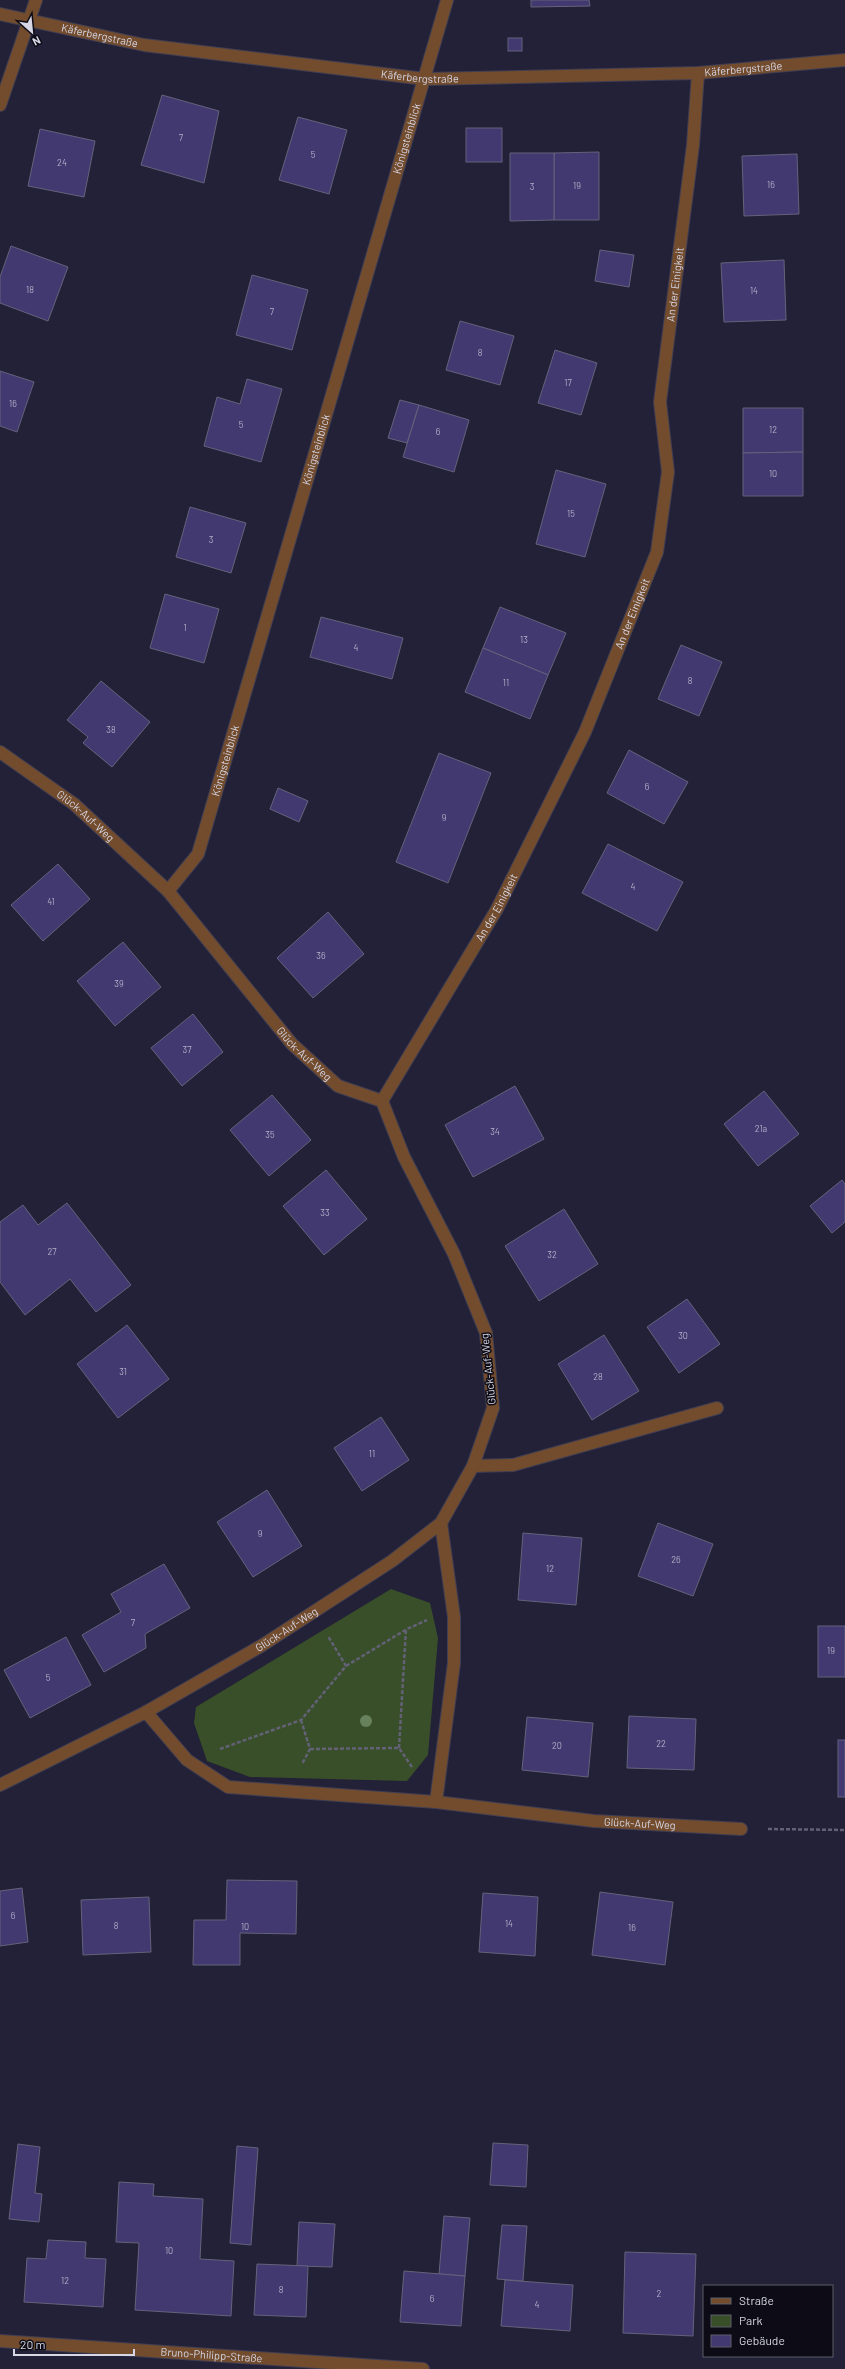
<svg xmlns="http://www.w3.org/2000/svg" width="845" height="2369" font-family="Barlow,sans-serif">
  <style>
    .green { fill: #394f29 }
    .building { fill: #423970; stroke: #65627c }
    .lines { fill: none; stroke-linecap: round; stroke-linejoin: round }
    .lane-casing { stroke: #403e53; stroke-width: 14 }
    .street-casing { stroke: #403e53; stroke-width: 14 }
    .path { stroke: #626175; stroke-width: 2.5; stroke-dasharray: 4 2; stroke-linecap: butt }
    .lane { stroke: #724c2d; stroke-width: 12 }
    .street { stroke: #724c2d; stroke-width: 12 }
    .tree { fill: #67815d }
    .labels { text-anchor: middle; stroke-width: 3; stroke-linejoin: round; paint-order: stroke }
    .number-label { font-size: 9px; fill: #b1afc8 }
    .street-label { font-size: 11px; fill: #d6d6e5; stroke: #0d0c16 }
  </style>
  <rect width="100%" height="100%" fill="#232137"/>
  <!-- green -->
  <path class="green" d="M391,1589l39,14 8,35 -10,117 -21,26 -157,-4 -43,-16 -13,-38 2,-16z"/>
  <!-- building -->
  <g class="building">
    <path d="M531,0h58l1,6 -59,1z"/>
    <rect x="508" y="38" width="14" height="13"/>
    <path d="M162,95l57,16 -15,72 -63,-18z"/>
    <path d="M298,117l49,13 -18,64 -50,-14z"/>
    <rect x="466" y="128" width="36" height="34"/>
    <path d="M40,129l55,12 -11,56 -56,-11z"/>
    <path d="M599,152v68h-45v-67z"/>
    <path d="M510,153h44v67l-44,1z"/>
    <path d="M797,154l2,60 -55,2 -2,-60z"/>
    <path d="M11,246l57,21 -20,54 -48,-18v-26z"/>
    <path d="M600,250l34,5 -5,32 -34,-6z"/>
    <path d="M784,260l2,60 -62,2 -3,-59z"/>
    <path d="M252,275l56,15 -16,60 -56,-15z"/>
    <path d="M460,321l54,15 -14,49 -54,-15z"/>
    <path d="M555,350l42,13 -16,52 -43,-12z"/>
    <path d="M0,371l34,11 -17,50 -17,-6z"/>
    <path d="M247,379l35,10 -21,73 -57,-16 13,-49 23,7z"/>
    <path d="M400,400l19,5 -12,38 -19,-5z"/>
    <path d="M419,405l50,15 -15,52 -51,-15z"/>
    <path d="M743,408h60v44l-60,1z"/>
    <path d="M803,452v44h-60v-43z"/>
    <path d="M556,470l50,14 -21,73 -49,-13z"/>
    <path d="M190,507l56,16 -15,50 -55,-16z"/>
    <path d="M165,594l54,15 -15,54 -54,-15z"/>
    <path d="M500,607l66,26 -18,42 -65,-27z"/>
    <path d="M321,617l82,21 -11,41 -82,-22z"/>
    <path d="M681,645l41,17 -23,54 -41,-17z"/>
    <path d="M483,648l65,27 -18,44 -65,-27z"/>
    <path d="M101,681l49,41 -38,45 -29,-24 5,-6 -21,-17z"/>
    <path d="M629,750l59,32 -24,42 -57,-31z"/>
    <path d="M439,753l52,20 -43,110 -52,-21z"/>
    <path d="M278,788l30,13 -9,21 -29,-13z"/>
    <path d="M608,844l75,38 -26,49 -75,-38z"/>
    <path d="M58,864l32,35 -47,42 -32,-36z"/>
    <path d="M328,912l36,42 -51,44 -36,-40z"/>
    <path d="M123,942l38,45 -46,39 -38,-45z"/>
    <path d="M193,1014l30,38 -41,34 -31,-38z"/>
    <path d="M515,1086l29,53 -71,38 -28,-52z"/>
    <path d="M764,1091l35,43 -41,32 -34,-42z"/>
    <path d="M272,1095l39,45 -42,36 -39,-46z"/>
    <path d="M326,1170l41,49 -43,36 -41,-49z"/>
    <path d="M842,1180l3,4v38l-13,11 -22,-27z"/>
    <path d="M67,1203l64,82 -35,27 -26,-33 -45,36 -25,-33v-60l23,-17 15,20z"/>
    <path d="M564,1209l34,55 -59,37 -34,-55z"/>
    <path d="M687,1299l33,45 -41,29 -32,-46z"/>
    <path d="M127,1325l42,54 -51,39 -41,-54z"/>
    <path d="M604,1335l35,56 -47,29 -34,-56z"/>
    <path d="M381,1417l28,43 -47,31 -28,-43z"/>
    <path d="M267,1490l35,56 -49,31 -36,-55z"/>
    <path d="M658,1523l55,21 -20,52 -55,-20z"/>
    <path d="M523,1533l59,5 -6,67 -58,-5z"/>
    <path d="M164,1564l26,44 -45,26 1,14 -42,24 -22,-37 39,-23 -10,-18z"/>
    <rect x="818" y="1626" width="27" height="51"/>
    <path d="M66,1637l25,48 -61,33 -26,-48z"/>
    <path d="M629,1716l67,3 -2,51 -67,-2z"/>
    <path d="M527,1717l66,6 -5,54 -66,-7z"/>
    <rect x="838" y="1740" width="7" height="57"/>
    <path d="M227,1880l70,1 -1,53 -56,-1v32h-47l1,-45h32z"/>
    <path d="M22,1888l6,54 -28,4v-55z"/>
    <path d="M600,1892l73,10 -8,63 -73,-10z"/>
    <path d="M483,1893l55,4 -3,59 -56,-4z"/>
    <path d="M149,1897l2,55 -68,3 -2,-55z"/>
    <path d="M493,2143l35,2 -2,42 -36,-2z"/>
    <path d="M18,2144l22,3 -5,46 7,1 -3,28 -30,-3z"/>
    <path d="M237,2146l21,2 -7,97 -21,-2z"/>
    <path d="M119,2182l35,2 -1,12 50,3 -3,60 34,2 -3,55 -96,-6 4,-67 -23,-1z"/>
    <path d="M444,2216l26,2 -5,58 -26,-2z"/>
    <path d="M299,2222l36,2 -3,43 -35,-1z"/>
    <path d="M502,2225l25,1 -4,55 -26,-2z"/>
    <path d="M48,2240l38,2 -1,16 21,1 -3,48 -79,-5 3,-44 19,1z"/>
    <path d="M625,2252l71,2 -3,82 -70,-3z"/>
    <path d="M257,2264l51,2 -2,51 -52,-2z"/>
    <path d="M404,2271l61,5 -4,50 -61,-4z"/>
    <path d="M505,2280l68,5 -3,46 -69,-5z"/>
  </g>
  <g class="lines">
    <defs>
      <path id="lane" d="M473,1466l40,-1 204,-57"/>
      <g id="street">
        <path id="s1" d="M0,14l144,31 281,34 273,-6 147,-13"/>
        <path d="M0,105l36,-105"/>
        <path id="s2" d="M0,752l74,52 94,87 124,153 46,42 44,15"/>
        <path id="s3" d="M168,891l30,-37 249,-854"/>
        <path id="s4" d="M382,1101l115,-192 88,-177 72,-180 11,-80 -8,-70 33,-257 5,-72"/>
        <path id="s5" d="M146,1712l115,-66 131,-85 49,-38 32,-57 20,-58 -7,-75 -32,-79 -50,-97 -22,-56"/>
        <path id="s6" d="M0,1785l146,-73 41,48 41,27 208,15 158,19 147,8"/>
        <path d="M436,1802l18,-139v-46l-13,-94"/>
        <path id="s7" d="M0,2341l423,28"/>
      </g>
    </defs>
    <!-- lane casing -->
    <use href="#lane" class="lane-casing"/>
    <!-- street casing -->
    <use href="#street" class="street-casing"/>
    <!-- path -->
    <g class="path">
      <path d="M346,1666l61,-37 20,-9"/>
      <path d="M301,1720l9,29 -8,15"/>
      <path d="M399,1748l7,-119"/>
      <path d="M220,1749l81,-29 45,-54 -18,-30"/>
      <path d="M310,1749l89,-1 13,19"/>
      <path d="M768,1829l77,1"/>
    </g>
    <!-- lane -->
    <use href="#lane" class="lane"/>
    <!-- street -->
    <use href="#street" class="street"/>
  </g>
  <!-- trees -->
  <circle class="tree" cx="366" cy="1721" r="6"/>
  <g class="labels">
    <!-- number labels -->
    <g class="number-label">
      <text x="181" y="141">7</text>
      <text x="313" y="158">5</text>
      <text x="62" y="166">24</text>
      <text x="771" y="188">16</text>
      <text x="577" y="189">19</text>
      <text x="532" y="190">3</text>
      <text x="30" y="293">18</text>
      <text x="754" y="294">14</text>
      <text x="272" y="315">7</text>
      <text x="480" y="356">8</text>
      <text x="568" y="386">17</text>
      <text x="13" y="407">16</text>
      <text x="241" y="428">5</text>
      <text x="773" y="433">12</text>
      <text x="438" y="435">6</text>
      <text x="773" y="477">10</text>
      <text x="571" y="517">15</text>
      <text x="211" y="543">3</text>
      <text x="185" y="631">1</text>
      <text x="524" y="643">13</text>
      <text x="356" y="651">4</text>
      <text x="690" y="684">8</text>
      <text x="506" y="686">11</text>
      <text x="111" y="733">38</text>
      <text x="647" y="790">6</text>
      <text x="444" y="821">9</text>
      <text x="633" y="890">4</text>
      <text x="51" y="905">41</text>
      <text x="321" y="959">36</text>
      <text x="119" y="987">39</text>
      <text x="187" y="1053">37</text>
      <text x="761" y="1132">21a</text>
      <text x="495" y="1135">34</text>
      <text x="270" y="1138">35</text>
      <text x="325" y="1216">33</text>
      <text x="52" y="1255">27</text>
      <text x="552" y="1258">32</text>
      <text x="683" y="1339">30</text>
      <text x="123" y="1375">31</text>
      <text x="598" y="1380">28</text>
      <text x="372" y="1457">11</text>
      <text x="260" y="1537">9</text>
      <text x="676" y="1563">26</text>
      <text x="550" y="1572">12</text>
      <text x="133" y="1626">7</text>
      <text x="831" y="1654">19</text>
      <text x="48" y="1681">5</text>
      <text x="661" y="1747">22</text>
      <text x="557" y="1749">20</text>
      <text x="13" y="1919">6</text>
      <text x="509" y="1927">14</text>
      <text x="116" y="1929">8</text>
      <text x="245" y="1930">10</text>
      <text x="632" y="1931">16</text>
      <text x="169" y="2254">10</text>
      <text x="65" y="2284">12</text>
      <text x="281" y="2293">8</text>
      <text x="659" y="2297">2</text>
      <text x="432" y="2302">6</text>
      <text x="537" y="2308">4</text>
    </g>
    <!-- street labels -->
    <g class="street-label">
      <text dy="4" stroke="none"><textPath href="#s1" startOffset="102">Käferbergstraße</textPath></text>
      <text dy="4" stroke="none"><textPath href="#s1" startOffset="749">Käferbergstraße</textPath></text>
      <text dy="4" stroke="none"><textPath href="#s1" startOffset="425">Käferbergstraße</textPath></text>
      <text dy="4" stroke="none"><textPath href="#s3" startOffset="793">Königsteinblick</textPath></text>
      <text dy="4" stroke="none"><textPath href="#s4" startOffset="885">An der Einigkeit</textPath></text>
      <text dy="4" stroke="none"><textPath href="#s3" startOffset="469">Königsteinblick</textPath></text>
      <text dy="4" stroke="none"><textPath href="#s4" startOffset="549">An der Einigkeit</textPath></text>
      <text dy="4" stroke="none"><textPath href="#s3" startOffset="145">Königsteinblick</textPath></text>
      <text dy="4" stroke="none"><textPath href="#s2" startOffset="107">Glück-Auf-Weg</textPath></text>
      <text dy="4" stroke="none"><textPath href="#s4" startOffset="225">An der Einigkeit</textPath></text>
      <text dy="4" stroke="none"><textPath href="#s2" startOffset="431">Glück-Auf-Weg</textPath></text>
      <text transform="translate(488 1369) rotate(-96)" y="4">Glück-Auf-Weg</text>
      <text dy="4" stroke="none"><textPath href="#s5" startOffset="163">Glück-Auf-Weg</textPath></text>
      <text dy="4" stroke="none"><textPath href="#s6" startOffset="689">Glück-Auf-Weg</textPath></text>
      <text dy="4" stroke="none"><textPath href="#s7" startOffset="212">Bruno-Philipp-Straße</textPath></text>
    </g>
  </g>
  <!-- legend -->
  <rect x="703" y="2285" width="130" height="72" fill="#0d0c16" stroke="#5d5d69"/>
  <rect x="711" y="2298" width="20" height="6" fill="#724c2d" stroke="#5d5d69"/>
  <text x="739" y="2305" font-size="12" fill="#d6d6e5">Straße</text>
  <rect x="711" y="2315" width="20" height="12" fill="#394f29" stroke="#5d5d69"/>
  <text x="739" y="2325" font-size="12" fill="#d6d6e5">Park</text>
  <rect x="711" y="2335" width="20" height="12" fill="#423970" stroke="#5d5d69"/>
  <text x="739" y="2345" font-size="12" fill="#d6d6e5">Gebäude</text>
  <!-- north arrow -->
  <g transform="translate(32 32) rotate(153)" stroke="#0d0c16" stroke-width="3" paint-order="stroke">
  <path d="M0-3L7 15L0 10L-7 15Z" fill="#d6d6e5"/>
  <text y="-6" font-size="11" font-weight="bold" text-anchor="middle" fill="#d6d6e5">N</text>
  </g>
  <!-- scale -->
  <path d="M14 2349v6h120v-6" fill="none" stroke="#d6d6e5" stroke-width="2"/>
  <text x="20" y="2349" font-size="12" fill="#d6d6e5" stroke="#0d0c16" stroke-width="3" paint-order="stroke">20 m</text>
</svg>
